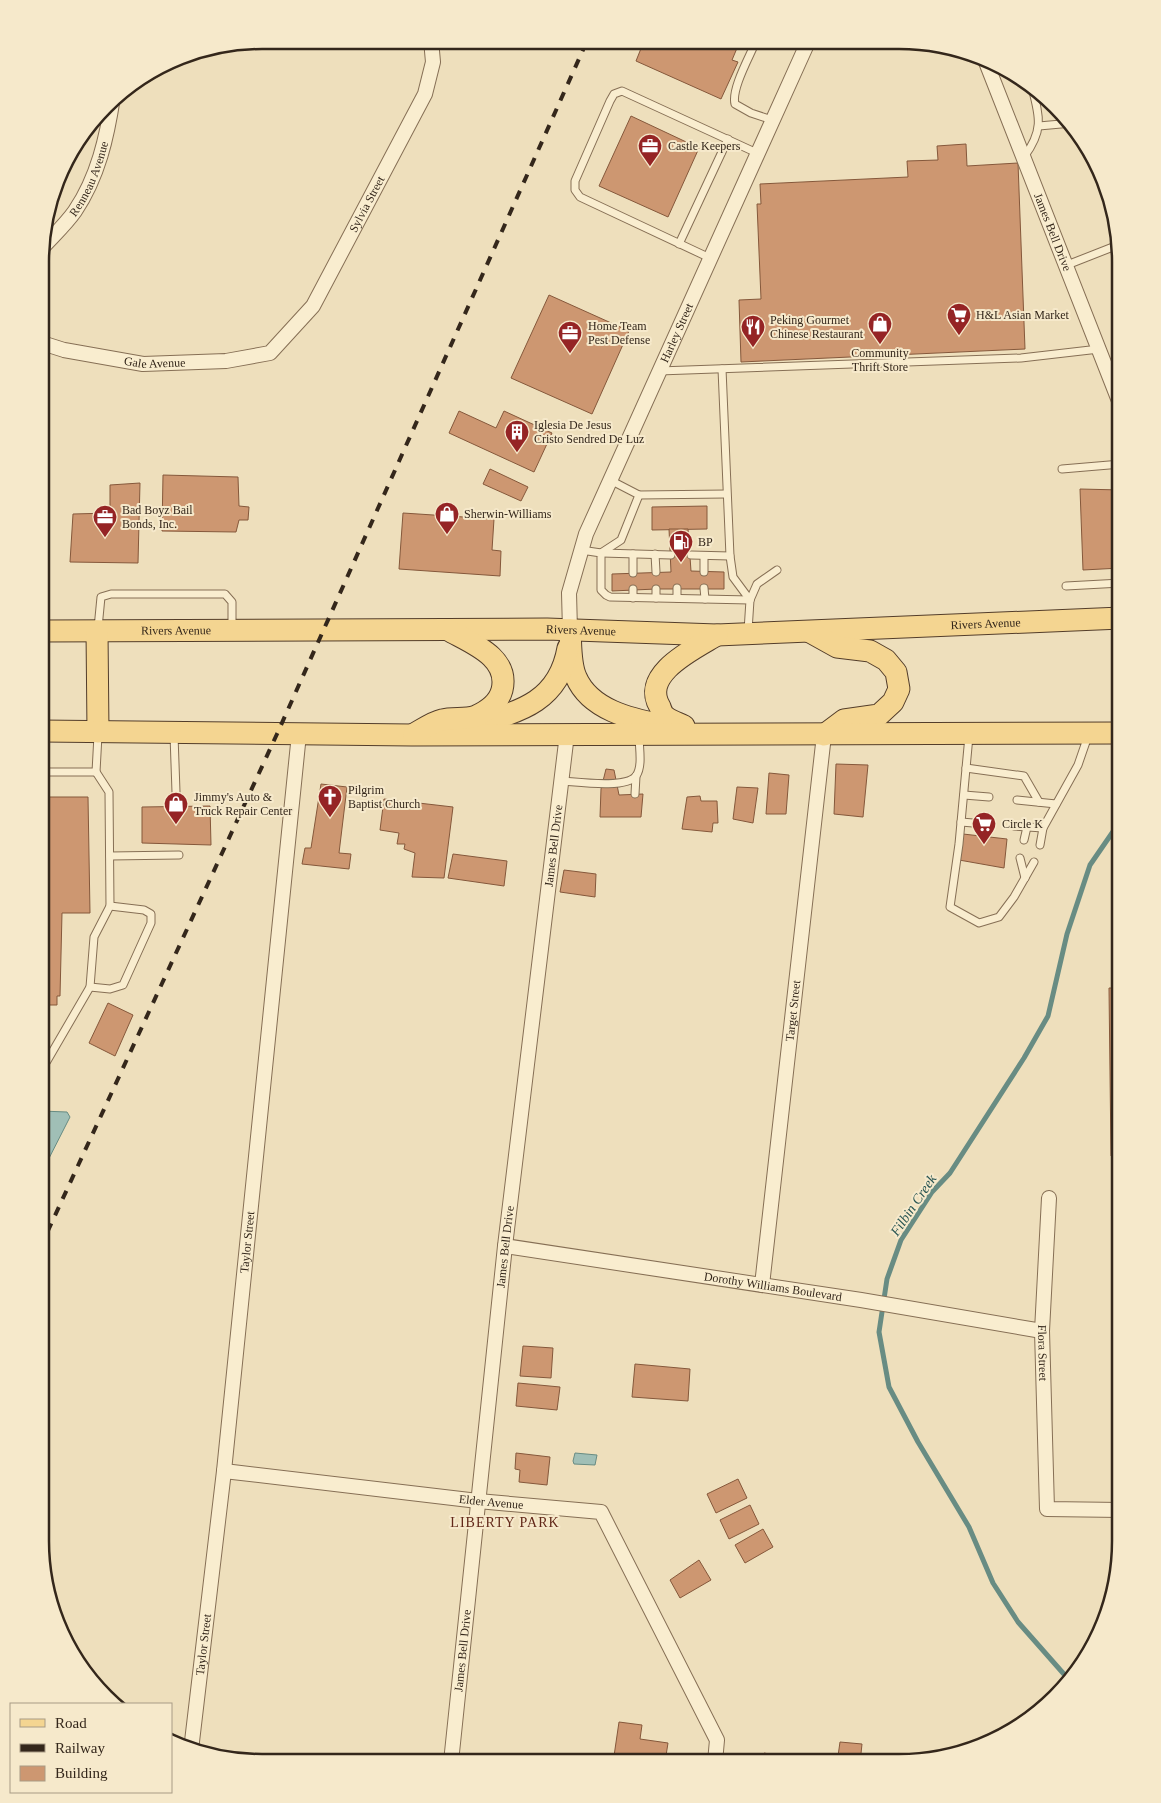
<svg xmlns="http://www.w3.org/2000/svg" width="1161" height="1803" font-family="'Times New Roman',serif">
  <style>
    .green { fill: #c5cc90 }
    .water { fill: #a0bfb6; stroke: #688c83 }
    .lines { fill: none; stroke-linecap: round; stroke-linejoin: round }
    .stream { stroke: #688c83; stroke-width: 5 }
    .building { fill: #cd9771; stroke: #85583b }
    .lane-casing { stroke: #866f55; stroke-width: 9 }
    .street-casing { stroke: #866f55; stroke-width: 16 }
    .primary-casing { stroke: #533d2a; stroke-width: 23 }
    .lane { stroke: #f9edcf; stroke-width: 7 }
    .street { stroke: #f9edcf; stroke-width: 14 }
    .primary { stroke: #f4d591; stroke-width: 21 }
    .rail { stroke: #34271b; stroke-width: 4; stroke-dasharray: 9 9; stroke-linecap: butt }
    .labels { text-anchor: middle; stroke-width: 4; stroke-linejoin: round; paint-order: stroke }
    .poi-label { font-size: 12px; fill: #34271b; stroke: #f6e9cb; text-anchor: start }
    .street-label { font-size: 12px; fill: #34271b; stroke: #f6e9cb }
    .water-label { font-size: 14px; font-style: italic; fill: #295552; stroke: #f6e9cb }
    .neighbourhood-label { font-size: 14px; letter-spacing: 1px; fill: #622819; stroke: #f6e9cb }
    .rim { fill: none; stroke: #34271b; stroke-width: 2.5 }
  </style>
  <rect width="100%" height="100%" fill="#eedfbc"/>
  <!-- green -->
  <path class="green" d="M42,466h2l-1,149h-2z"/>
  <!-- water -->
  <g class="water">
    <path d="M41,1111l26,1 3,5 -28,55h-1z"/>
    <path d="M575,1453l22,2 -2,10 -21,-1 -1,-3z"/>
  </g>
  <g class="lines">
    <!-- stream -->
    <path class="stream" d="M1070,1681l-52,-59 -25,-39 -24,-56 -51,-85 -29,-55 -10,-55 8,-53 14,-39 31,-48 18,-19 74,-115 24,-42 19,-82 23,-69 31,-45"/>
  </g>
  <!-- building -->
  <g class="building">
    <path d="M644,41h96l-8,19 6,2 -17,37 -85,-38z"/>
    <path d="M631,116l68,32 -31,69 -69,-31z"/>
    <path d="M966,144l1,22 51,-3 7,186 -284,13 -2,-62 22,-1 -4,-95h4l-1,-20 148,-7 -1,-16 31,-1 -1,-14z"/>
    <path d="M549,295l80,36 -37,83 -81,-36z"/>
    <path d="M459,411l37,17 8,-17 48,22 -18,39 -85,-39z"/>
    <path d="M490,469l38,18 -7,14 -38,-17z"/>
    <path d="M163,475l75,2 1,29 10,1 -1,13h-9l-3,12 -74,-1z"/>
    <path d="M140,483l-2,80 -68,-1 3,-48 37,-1v-28z"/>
    <path d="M1080,489l41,1v78l-38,2z"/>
    <path d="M707,506v23l-55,1v-23z"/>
    <path d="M403,513l91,6 -2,31 9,1 -1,25 -101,-7z"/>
    <path d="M669,529h19l3,42 33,1v17h-68l-44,2v-17l59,-2z"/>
    <path d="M836,764l32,1 -5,52 -29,-3z"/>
    <path d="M606,769l8,1 5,25 24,-1 -2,23h-41l1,-28z"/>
    <path d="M769,773l20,2 -3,39h-20z"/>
    <path d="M321,784l26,3 -8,66 12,1 -2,15 -47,-5 3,-16h6z"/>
    <path d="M737,787l21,1 -5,35 -20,-4z"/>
    <path d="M700,796l1,5h16l1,22h-5l-1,9 -30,-3 5,-32z"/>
    <path d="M41,797h47l2,116h-28l-2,83h-3v9h-14l-2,52z"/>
    <path d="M384,799l69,8 -9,71 -32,-1 3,-24 -11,-4 1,-5h-8l2,-11 -19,-3z"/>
    <path d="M210,806l1,39 -69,-2v-36z"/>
    <path d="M963,834l44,5 -3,29 -45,-8z"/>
    <path d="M453,854l54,7 -3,25 -56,-8z"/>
    <path d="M564,870l32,4 -1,23 -35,-5z"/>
    <path d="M1109,988h12v168h-10z"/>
    <path d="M108,1003l25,12 -18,41 -26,-13z"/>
    <path d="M523,1346l30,2 -2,30 -31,-2z"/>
    <path d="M635,1364l55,5 -2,32 -56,-4z"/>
    <path d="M518,1383l42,4 -3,23 -41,-4z"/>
    <path d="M516,1453l34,4 -3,28 -28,-3 1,-12 -5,-1z"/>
    <path d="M738,1479l9,19 -31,15 -9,-19z"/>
    <path d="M750,1505l9,19 -30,15 -9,-19z"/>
    <path d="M763,1529l10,18 -28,16 -10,-18z"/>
    <path d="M699,1560l12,20 -31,18 -10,-18z"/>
    <path d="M619,1722l23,3 -2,14 28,4 -3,19 -51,-6z"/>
    <path d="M840,1742l22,2 -2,19h-23z"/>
    <path d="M764,1753l16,3 -1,7h-37l1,-6 20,3z"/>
  </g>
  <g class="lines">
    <defs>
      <g id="lane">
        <path d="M756,41c-6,15 -25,48 -21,63l16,9 21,7"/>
        <path d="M1039,126l33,-3"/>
        <path d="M1024,157c21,-28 15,-42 7,-73"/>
        <path d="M679,244l49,-105"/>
        <path d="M710,258l-130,-61 -5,-7v-9l35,-80 4,-7 8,-3 135,62"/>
        <path d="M1067,265l51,-20"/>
        <path d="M722,369l8,187 3,21 17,23"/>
        <path d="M659,371l362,-13 78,-9"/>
        <path d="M1062,469l59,-5"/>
        <path d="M639,495l87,-1"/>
        <path d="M581,550l20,3v37l5,5 4,2 140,3"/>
        <path d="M601,553l20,-13 18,-45 -29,-15"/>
        <path d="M602,553l69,2"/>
        <path d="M633,554v19"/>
        <path d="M655,554l1,18"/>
        <path d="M691,555l39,1"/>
        <path d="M704,556v16"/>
        <path d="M1066,586l55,-3"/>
        <path d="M704,588l1,11"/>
        <path d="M633,589v9"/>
        <path d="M656,589v9"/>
        <path d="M677,598v-10"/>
        <path d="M98,628l3,-31 10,-3h114l7,8v25"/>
        <path d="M748,631l2,-31 7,-16 20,-14"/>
        <path d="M174,735l2,57"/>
        <path d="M969,736l-10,108 -9,63 29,16 20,-6 15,-20 20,-35"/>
        <path d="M966,768l58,8 15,26"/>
        <path d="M41,772h55l2,-37"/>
        <path d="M562,781c16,1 64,8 74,-5 7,-10 3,-28 3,-40"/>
        <path d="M635,794l1,-18"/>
        <path d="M964,795l25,2"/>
        <path d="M1017,800l39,4"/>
        <path d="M961,822l24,2"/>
        <path d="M1014,826l29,2"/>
        <path d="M1024,840l3,-13"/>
        <path d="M1040,845l3,-17 35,-63 10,-29"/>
        <path d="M110,856l69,-1"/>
        <path d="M1020,858l5,20"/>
        <path d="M90,987l20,2 13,-4 28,-62v-9l-7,-4 -34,-4"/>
        <path d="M41,1067l6,-6 43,-74 4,-50 16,-31 -1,-114 -13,-20"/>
      </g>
      <g id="street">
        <path id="s1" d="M984,57l137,349"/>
        <path id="s2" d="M42,248c11,-12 24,-24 33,-37 23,-34 32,-74 38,-114"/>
        <path id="s3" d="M42,343l22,7 79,14 83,-3 44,-8 43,-47 112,-212 8,-32 -2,-22"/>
        <path id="s4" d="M570,630l-1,-37 17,-59 222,-492"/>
        <path id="s5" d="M1049,1198l-7,133 5,178 74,1"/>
        <path id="s6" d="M505,1246l356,54 181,31"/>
        <path id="s7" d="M762,1285l62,-550"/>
        <path id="s8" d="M224,1471l254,30 123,11 116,228 -2,22"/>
        <path id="s9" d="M191,1750l33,-279 75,-737"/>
        <path id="s10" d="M451,1762l54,-516 62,-512"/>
      </g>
      <g id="primary">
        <path d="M570,630c1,15 0,34 6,47 14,33 55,42 86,48"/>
        <path id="s11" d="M41,631l506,-2 170,6 404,-17"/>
        <path d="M97,631l1,101"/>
        <path d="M810,632l27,15 33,4 16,9 10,12 3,17 -6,13 -14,13 -35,5 -20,15"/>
        <path d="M476,723c46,-11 83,-23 92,-75"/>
        <path d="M684,726c-6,-3 -13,-5 -18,-9 -3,-2 -5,-7 -6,-10 -20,-33 34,-58 57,-72"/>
        <path d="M41,731l371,4 709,-2"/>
        <path d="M414,734c9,-5 19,-12 28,-14 11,-3 23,0 34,-4 11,-5 23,-14 26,-26 8,-33 -31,-47 -54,-60"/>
      </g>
    </defs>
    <!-- lane casing -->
    <use href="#lane" class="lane-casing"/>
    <!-- street casing -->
    <use href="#street" class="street-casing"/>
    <!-- primary casing -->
    <use href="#primary" class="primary-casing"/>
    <!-- lane -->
    <use href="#lane" class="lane"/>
    <!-- street -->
    <use href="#street" class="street"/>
    <!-- primary -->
    <use href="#primary" class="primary"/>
    <!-- rail -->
    <path class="rail" d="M40,1248l237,-514 310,-693"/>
  </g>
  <!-- icons -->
  <defs>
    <symbol id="office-pin" viewBox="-11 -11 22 30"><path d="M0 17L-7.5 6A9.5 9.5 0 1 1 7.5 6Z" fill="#952425" stroke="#f6e9cb"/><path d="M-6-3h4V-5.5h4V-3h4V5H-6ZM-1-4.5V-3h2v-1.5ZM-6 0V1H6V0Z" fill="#fff"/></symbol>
    <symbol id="supermarket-pin" viewBox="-11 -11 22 30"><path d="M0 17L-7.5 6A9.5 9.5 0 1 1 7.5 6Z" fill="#952425" stroke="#f6e9cb"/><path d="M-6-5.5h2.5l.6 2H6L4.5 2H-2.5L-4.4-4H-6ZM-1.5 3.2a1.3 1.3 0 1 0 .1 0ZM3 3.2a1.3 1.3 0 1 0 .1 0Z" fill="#fff"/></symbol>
    <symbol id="shop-pin" viewBox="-11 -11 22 30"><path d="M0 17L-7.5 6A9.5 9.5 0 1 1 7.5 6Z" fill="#952425" stroke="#f6e9cb"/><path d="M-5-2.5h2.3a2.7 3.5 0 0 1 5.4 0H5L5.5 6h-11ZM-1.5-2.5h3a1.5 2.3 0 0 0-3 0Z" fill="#fff"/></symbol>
    <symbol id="restaurant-pin" viewBox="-11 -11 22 30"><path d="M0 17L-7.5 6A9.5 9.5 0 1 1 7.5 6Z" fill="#952425" stroke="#f6e9cb"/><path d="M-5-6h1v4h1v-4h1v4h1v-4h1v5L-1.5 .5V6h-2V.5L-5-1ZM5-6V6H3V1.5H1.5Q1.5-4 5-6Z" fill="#fff"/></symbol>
    <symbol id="building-pin" viewBox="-11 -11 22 30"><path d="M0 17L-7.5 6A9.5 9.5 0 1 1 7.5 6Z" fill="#952425" stroke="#f6e9cb"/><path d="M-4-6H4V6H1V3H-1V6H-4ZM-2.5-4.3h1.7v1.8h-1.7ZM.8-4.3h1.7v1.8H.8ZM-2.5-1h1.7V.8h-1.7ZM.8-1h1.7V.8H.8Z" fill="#fff"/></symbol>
    <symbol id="fuel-pin" viewBox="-11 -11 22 30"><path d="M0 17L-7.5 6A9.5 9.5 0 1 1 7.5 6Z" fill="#952425" stroke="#f6e9cb"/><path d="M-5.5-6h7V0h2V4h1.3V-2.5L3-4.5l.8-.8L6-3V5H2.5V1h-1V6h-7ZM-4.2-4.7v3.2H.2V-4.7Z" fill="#fff"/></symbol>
    <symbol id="church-pin" viewBox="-11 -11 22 30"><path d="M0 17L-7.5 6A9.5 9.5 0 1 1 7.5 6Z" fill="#952425" stroke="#f6e9cb"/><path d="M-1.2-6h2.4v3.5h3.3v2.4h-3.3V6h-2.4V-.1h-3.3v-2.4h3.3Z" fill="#fff"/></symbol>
  </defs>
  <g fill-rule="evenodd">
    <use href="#office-pin" x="636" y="132" width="28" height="38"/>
    <use href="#supermarket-pin" x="945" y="301" width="28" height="38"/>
    <use href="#shop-pin" x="866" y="310" width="28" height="38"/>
    <use href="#restaurant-pin" x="739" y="313" width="28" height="38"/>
    <use href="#office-pin" x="556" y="319" width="28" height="38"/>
    <use href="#building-pin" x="503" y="418" width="28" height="38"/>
    <use href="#shop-pin" x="433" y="500" width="28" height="38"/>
    <use href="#office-pin" x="91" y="503" width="28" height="38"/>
    <use href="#fuel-pin" x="667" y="528" width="28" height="38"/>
    <use href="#church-pin" x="316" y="783" width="28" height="38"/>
    <use href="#shop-pin" x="162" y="790" width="28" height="38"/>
    <use href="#supermarket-pin" x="970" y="810" width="28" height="38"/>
  </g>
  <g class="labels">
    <!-- poi labels -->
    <g class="poi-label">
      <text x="668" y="150">Castle Keepers</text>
      <text x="976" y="319">H&amp;L Asian Market</text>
      <text x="770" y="324">Peking Gourmet<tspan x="770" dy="14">Chinese Restaurant</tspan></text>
      <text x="588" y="330">Home Team<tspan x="588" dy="14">Pest Defense</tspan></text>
      <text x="880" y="357" text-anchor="middle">Community<tspan x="880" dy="14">Thrift Store</tspan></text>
      <text x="534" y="429">Iglesia De Jesus<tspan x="534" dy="14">Cristo Sendred De Luz</tspan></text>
      <text x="122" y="514">Bad Boyz Bail<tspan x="122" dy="14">Bonds, Inc.</tspan></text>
      <text x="464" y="518">Sherwin-Williams</text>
      <text x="698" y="546">BP</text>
      <text x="348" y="794">Pilgrim<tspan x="348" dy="14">Baptist Church</tspan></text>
      <text x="194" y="801">Jimmy's Auto &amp;<tspan x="194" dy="14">Truck Repair Center</tspan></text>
      <text x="1002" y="828">Circle K</text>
    </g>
    <!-- street labels -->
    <g class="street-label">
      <text dy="4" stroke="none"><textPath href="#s2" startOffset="85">Renneau Avenue</textPath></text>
      <text dy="4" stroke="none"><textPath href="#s3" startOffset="410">Sylvia Street</textPath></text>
      <text dy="4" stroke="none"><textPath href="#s1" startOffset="188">James Bell Drive</textPath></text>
      <text dy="4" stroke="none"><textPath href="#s4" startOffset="319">Harley Street</textPath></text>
      <text dy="4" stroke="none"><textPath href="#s3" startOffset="115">Gale Avenue</textPath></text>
      <text dy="4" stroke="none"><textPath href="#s11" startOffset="945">Rivers Avenue</textPath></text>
      <text dy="4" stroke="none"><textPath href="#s11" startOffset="135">Rivers Avenue</textPath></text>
      <text dy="4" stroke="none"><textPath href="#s11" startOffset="540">Rivers Avenue</textPath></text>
      <text dy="4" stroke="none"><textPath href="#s10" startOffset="922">James Bell Drive</textPath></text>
      <text dy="4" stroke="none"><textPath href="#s7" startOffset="276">Target Street</textPath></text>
      <text dy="4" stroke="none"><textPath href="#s9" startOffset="511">Taylor Street</textPath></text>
      <text dy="4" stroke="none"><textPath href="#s10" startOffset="518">James Bell Drive</textPath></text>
      <text dy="4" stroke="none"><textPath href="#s6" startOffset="271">Dorothy Williams Boulevard</textPath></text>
      <text dy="4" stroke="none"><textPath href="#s5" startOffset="155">Flora Street</textPath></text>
      <text dy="4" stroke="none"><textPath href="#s8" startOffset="269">Elder Avenue</textPath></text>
      <text dy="4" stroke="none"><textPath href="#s9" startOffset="106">Taylor Street</textPath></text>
      <text dy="4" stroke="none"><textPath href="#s10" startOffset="112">James Bell Drive</textPath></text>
    </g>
    <!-- water labels -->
    <g class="water-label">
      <text transform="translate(913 1205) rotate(-56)" y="5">Filbin Creek</text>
    </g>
    <!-- neighbourhood labels -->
    <g class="neighbourhood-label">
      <text x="505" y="1527">LIBERTY PARK</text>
    </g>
  </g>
  <!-- crop -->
  <path d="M0 0H1161V1803H0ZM262 49H899A213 213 0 0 1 1112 262V1541A213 213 0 0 1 899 1754H262A213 213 0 0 1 49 1541V262A213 213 0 0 1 262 49Z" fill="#f6e9cb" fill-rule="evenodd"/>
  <path class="rim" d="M262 49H899A213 213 0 0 1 1112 262V1541A213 213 0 0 1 899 1754H262A213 213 0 0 1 49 1541V262A213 213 0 0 1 262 49Z"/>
  <!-- legend -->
  <rect x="10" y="1703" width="162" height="90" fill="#f6e9cb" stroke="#a89b85"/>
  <rect x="20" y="1719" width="25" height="8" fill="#f4d591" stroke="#a89b85"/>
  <text x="55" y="1728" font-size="15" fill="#34271b">Road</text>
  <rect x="20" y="1744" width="25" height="8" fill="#34271b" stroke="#a89b85"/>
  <text x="55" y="1753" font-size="15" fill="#34271b">Railway</text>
  <rect x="20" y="1766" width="25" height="15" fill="#cd9771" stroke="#a89b85"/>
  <text x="55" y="1778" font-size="15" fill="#34271b">Building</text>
</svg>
